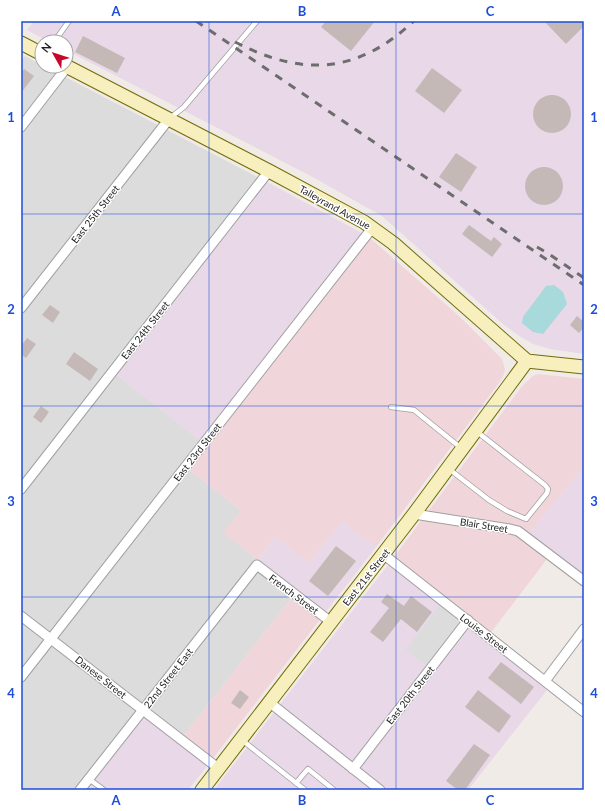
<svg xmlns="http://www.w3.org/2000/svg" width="605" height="811" font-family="Lato,sans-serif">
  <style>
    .residential { fill: #dddcdc }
    .commercial { fill: #f0d6da }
    .industrial { fill: #e8d8e8 }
    .water { fill: #a8d9db }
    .building { fill: #c4b9b6 }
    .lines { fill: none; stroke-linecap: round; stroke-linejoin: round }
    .lane-casing { stroke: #a0a0a0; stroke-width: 6 }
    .street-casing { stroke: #a0a0a0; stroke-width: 11 }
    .secondary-casing { stroke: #736b09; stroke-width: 15 }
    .lane { stroke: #fff; stroke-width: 4.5 }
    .street { stroke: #fff; stroke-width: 9 }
    .secondary { stroke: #f7efbd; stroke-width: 13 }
    .rail { stroke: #6d6d6d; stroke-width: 3; stroke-dasharray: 8 8; stroke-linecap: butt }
    .grid { fill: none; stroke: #1d4ed8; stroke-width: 1; stroke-opacity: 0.55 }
    .labels { text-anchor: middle; stroke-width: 3; stroke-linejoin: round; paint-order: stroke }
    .street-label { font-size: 10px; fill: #1f1f1f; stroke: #fff }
    .neatline { fill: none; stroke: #1d4ed8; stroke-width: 1.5 }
    .grid-label { font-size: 13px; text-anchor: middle; font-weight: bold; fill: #1d4ed8 }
  </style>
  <rect width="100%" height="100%" fill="#f0ebe6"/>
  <!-- residential -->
  <g class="residential">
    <path d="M25,56l242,126 -150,193 90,71 -18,24 52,40 -17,23 73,58 -119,152 -35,-26 -58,73h-64v-729z"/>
    <path d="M440,604l29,21 -36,46 -28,-21z"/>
  </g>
  <!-- commercial -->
  <g class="commercial">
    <path d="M370,238l89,78 43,43 3,10 -1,5 -5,9 -123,164 -34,-25 -33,41 -34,-26 -17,23 -35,-27 18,-23 -52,-40z"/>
    <path d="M538,374l46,5v88l-61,74 24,18 -61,80 -98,-74 135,-180 10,-9z"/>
    <path d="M297,591l28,22 -118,153 -29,-23z"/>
  </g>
  <!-- industrial -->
  <g class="industrial">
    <path d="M34,21h550v333l-34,-5 -17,-5 -15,-9 -15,-11 -121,-108 -73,-41 -243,-125v-8h-16l-23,-12z"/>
    <path d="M267,182l84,45 19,11 -163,208 -90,-71z"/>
    <path d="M584,467v118l-61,-44z"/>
    <path d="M342,522l34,25 -51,66 -67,-53 17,-23 34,26z"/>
    <path d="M388,565l52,39 -34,46 27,21 36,-46 78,65 -79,100h-254z"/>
    <path d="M143,716l64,50 -19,24h-103z"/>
  </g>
  <!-- water -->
  <path class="water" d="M554,285l9,7 4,12 -24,30 -10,-2 -11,-9 1,-6 23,-31z"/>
  <!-- building -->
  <g class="building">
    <path d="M326,21h49l-24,30 -30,-24z"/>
    <path d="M544,21h40v5l-18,18z"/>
    <path d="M83,36l42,22 -8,15 -42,-21z"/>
    <path d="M432,68l30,22 -18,23 -29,-22z"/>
    <path d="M24,69l10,7 -13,17v-20z"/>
    <circle cx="552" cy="114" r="19"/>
    <path d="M456,153l21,14 -16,25 -22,-15z"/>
    <circle cx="544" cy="186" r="19"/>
    <path d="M469,225l22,16 3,-4 8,7 -10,13 -30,-23z"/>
    <path d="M50,305l10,7 -7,11 -11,-8z"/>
    <path d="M577,316l7,6v5l-5,6 -9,-8z"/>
    <path d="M27,338l9,6 -10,14 -5,-4v-8z"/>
    <path d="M74,352l24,17 -8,12 -24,-17z"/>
    <path d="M41,406l8,6 -8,11 -8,-6z"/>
    <path d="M336,546l20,15 -28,35 -19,-15z"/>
    <path d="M387,594l17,12 7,-10 21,16 -15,20 -16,-13 -18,23 -13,-10 19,-24 -8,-6z"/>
    <path d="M501,662l33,25 -13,17 -33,-26z"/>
    <path d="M240,690l9,7 -9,12 -9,-6z"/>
    <path d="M478,690l33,26 -12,17 -34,-26z"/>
    <path d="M474,744l16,11 -25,35h-7l-12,-9z"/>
  </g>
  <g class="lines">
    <defs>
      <g id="lane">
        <path d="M54,42l15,-21"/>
        <path d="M170,118l14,-11 73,-86"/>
        <path d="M391,407l23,3 47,38"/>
        <path d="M449,469l40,31 18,11 19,8 21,-26 1,-4 -3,-4 -69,-54"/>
        <path d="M242,740l63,50"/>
        <path d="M89,779l15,11"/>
        <path d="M296,783l12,-14 26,21"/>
      </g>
      <g id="street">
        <path d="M21,127l46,-60"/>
        <path d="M21,308l148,-189"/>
        <path d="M21,489l248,-318"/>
        <path d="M414,514l96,15 8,2 66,50"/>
        <path d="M383,554l201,158"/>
        <path d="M21,616l197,152"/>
        <path d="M21,677l352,-450"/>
        <path d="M545,681l39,-52"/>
        <path d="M269,702l111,88"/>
        <path d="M353,769l115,-149"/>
        <path d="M80,790l177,-225 74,57"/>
      </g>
      <g id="secondary">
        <path d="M21,43l21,11"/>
        <path d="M66,66l203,105 95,51 29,21 134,118 57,6"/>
        <path d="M202,790l212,-276 113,-153"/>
      </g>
    </defs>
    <!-- lane casing -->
    <use href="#lane" class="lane-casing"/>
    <!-- street casing -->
    <use href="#street" class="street-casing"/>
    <!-- secondary casing -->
    <use href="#secondary" class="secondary-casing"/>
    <!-- lane -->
    <use href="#lane" class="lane"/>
    <!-- street -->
    <use href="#street" class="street"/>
    <!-- secondary -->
    <use href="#secondary" class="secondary"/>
    <!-- rail -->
    <g class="rail">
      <path d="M196,21l388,264"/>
      <path d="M235,42c68,35 122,32 179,-21"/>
      <path d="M537,247l12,7 35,24"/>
    </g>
  </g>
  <!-- grid -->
  <path class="grid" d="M209,21v769M396,21v769M21,214h563M21,406h563M21,597h563"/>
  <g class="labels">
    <!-- street labels -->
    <g class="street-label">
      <text transform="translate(335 207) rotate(29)" y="4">Talleyrand Avenue</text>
      <text transform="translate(95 214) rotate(-52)" y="4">East 25th Street</text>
      <text transform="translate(145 330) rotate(-52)" y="4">East 24th Street</text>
      <text transform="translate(197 452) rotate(-52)" y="4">East 23rd Street</text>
      <text transform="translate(484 525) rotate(9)" y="4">Blair Street</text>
      <text transform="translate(366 577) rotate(-52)" y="4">East 21st Street</text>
      <text transform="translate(294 594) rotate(37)" y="4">French Street</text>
      <text transform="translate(484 633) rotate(38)" y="4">Louise Street</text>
      <text transform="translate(101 677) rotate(38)" y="4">Danese Street</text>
      <text transform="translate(168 678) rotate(-52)" y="4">22nd Street East</text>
      <text transform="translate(410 695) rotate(-52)" y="4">East 20th Street</text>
    </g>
  </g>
  <!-- border -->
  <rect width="605" height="811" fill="none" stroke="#ffffff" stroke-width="44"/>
  <!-- north arrow -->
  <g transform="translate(54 54) rotate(309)"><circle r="19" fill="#ffffff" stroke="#a5a5a5"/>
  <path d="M0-3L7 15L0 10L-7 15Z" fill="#c6082c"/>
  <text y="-6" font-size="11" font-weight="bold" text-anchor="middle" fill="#1f1f1f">N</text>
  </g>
  <rect x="22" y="22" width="561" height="767" class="neatline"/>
  <g class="grid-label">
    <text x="116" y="16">A</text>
    <text x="302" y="16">B</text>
    <text x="490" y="16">C</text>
    <text x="11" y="122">1</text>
    <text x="594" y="122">1</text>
    <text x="11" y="314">2</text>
    <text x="594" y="314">2</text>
    <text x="11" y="506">3</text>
    <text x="594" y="506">3</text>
    <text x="11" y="698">4</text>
    <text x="594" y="698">4</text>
    <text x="116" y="805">A</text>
    <text x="302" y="805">B</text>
    <text x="490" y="805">C</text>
  </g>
</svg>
